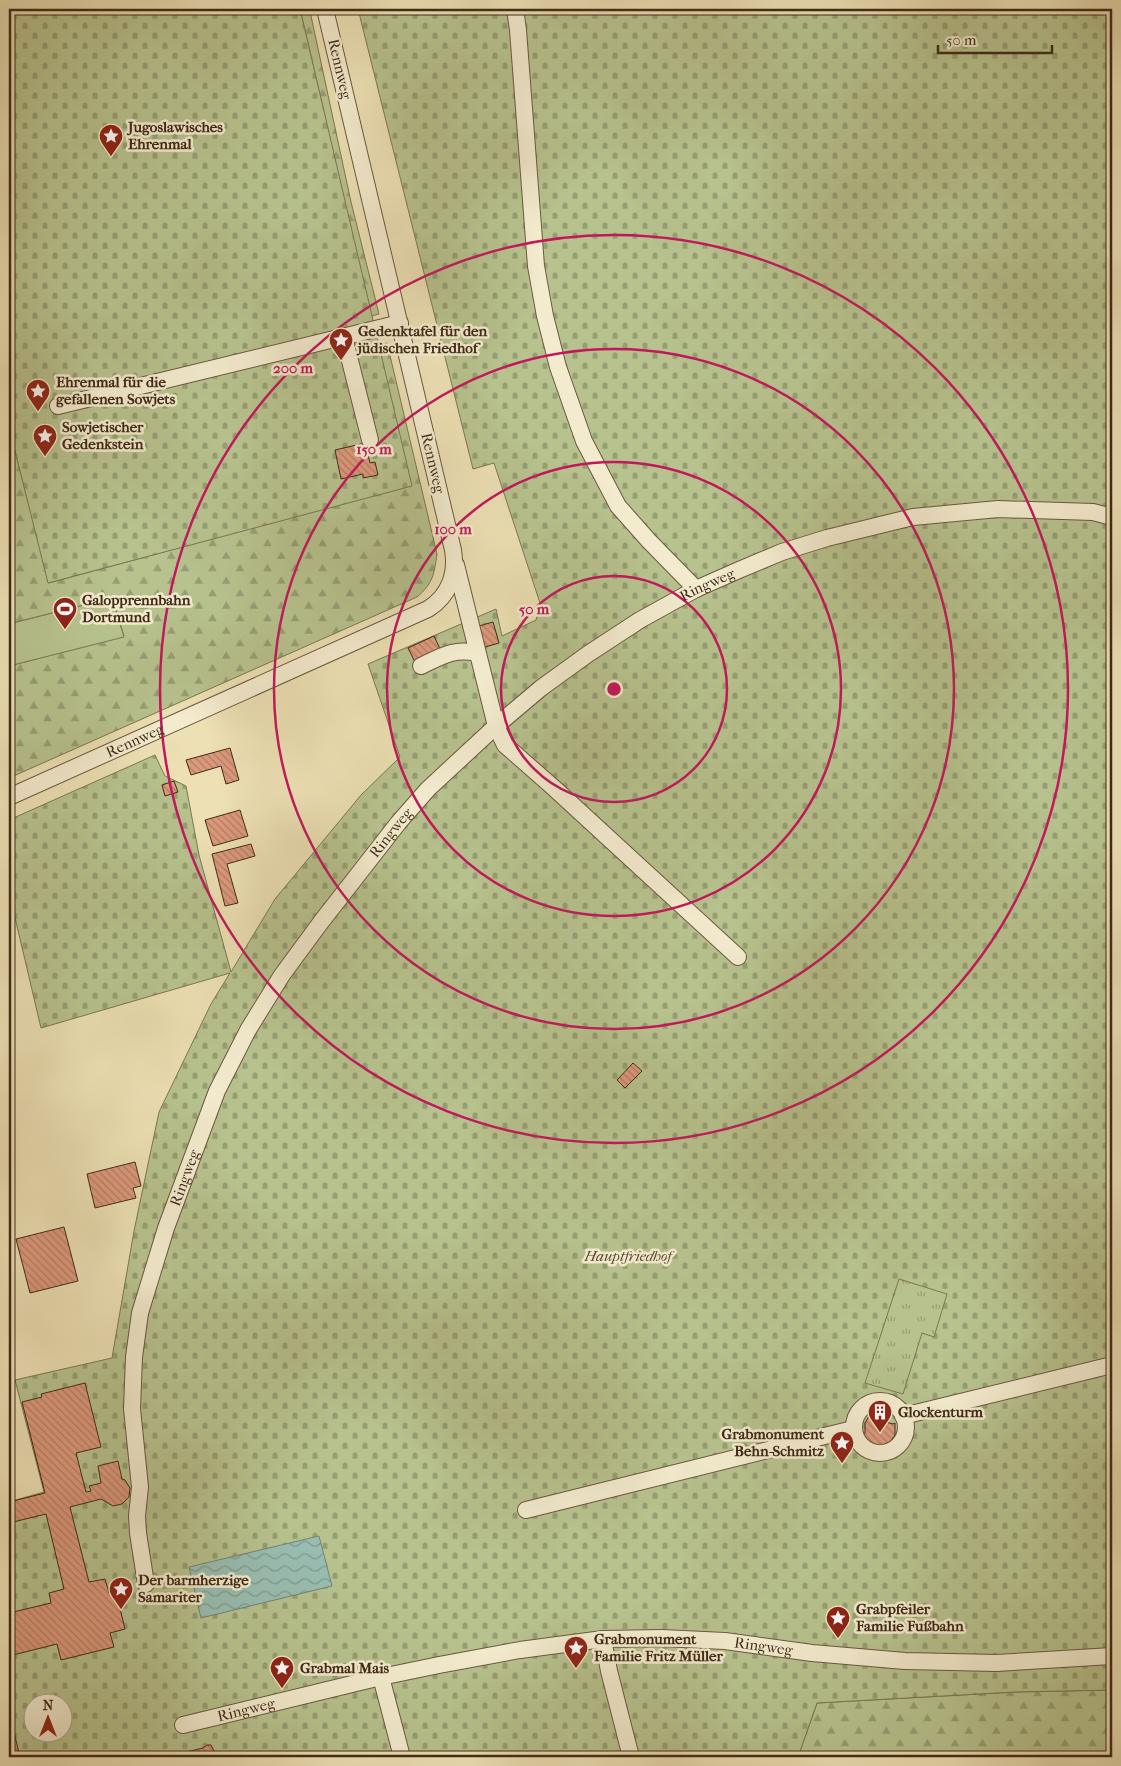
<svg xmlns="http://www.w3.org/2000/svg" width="1121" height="1766" font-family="'IM FELL French Canon',serif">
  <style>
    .forest { fill: url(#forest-firs); stroke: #7c7653 }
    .cemetery { fill: url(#cemetery-stones); stroke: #7c7653; fill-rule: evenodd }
    .park { fill: url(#park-tufts); stroke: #7c7653 }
    .pitch { fill: #b7c28e; stroke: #7c7653 }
    .water { fill: url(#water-waves); stroke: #758374 }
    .building { fill: url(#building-back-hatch); stroke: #402b18 }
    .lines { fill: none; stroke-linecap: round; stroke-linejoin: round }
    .minor-casing { stroke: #6b583f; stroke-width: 18 }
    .minor { stroke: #f3ebce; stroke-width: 16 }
    .ring { fill: none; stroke: #c2185b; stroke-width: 2.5 }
    .labels { text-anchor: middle; stroke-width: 5; stroke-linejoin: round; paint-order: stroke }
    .street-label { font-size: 15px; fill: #402b18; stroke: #f3ebce }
    .poi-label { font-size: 15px; font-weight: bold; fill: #402b18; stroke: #f3ebce; text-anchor: start }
    .park-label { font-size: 15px; font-style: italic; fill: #584930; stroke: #f3ebce }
    .centre { fill: #c2185b; stroke: #f3ebce; stroke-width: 2.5 }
    .ring-label { font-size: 15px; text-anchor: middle; font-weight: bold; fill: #c2185b; stroke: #f3ebce; stroke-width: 5; stroke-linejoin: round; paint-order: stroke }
  </style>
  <defs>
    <pattern id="forest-firs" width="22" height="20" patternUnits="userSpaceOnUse" patternTransform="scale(1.25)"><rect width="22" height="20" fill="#b7c28e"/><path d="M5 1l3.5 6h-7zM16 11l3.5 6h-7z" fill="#969e73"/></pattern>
    <pattern id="cemetery-stones" width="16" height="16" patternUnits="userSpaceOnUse" patternTransform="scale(1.25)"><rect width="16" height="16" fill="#b7c28e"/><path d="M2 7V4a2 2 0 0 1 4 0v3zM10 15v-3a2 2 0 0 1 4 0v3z" fill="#969e73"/></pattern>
    <pattern id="park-tufts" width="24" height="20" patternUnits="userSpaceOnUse" patternTransform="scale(1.25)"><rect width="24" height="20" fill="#b7c28e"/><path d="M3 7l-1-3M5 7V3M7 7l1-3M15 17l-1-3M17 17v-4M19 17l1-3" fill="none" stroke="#969e73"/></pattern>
    <pattern id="water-waves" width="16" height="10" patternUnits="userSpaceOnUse" patternTransform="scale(1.25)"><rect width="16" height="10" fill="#99bdb1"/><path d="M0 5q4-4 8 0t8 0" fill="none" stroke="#7e9a8f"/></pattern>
    <pattern id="building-back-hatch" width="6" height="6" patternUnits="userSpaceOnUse" patternTransform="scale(1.25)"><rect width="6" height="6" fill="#dc997c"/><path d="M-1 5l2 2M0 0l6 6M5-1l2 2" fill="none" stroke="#b47d65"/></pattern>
  </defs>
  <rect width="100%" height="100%" fill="#ece0b4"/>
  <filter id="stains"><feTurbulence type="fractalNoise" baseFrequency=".004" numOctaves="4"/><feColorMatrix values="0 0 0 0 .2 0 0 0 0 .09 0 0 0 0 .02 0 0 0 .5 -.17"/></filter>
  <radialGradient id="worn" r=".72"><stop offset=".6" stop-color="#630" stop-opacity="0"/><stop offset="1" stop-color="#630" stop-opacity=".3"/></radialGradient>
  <!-- forest -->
  <g class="forest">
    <path d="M300,9h9l2,7 40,186 28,112 -8,2z"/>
    <path d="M387,343l50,211c-3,21 -4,29 -20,43l-408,181v-112l115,-30 -12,-38 -103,26v-197l40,156 188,-51 141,-187z"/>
    <path d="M1112,1690v67h-314l19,-54 198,-11z"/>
  </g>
  <!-- cemetery -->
  <g class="cemetery">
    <path d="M9,9h291l112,477 -364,97 -39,-156z"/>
    <path d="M358,9h754v1681l-97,2 -198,11 -19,54h-789v-255l35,-10 -29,-112 97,-22 22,-127 25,-119 52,-108 19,-31 -189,55 -32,-136v-72l146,-65 10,21 21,10 13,69 32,117 44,-73 86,-104 39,-38 -32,-93 128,-55 6,27 34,-16 4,-17 -46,-140 -21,6zM32,1704h30v30h-30z"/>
  </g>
  <!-- park -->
  <path class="park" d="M899,1279l48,15 -13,43 -12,-4 -19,61 -38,-11z"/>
  <!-- pitch -->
  <path class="pitch" d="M112,598l12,39 -115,29v-42z"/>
  <!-- water -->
  <path class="water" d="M319,1536l13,50 -131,32 -12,-51z"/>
  <!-- building -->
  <g class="building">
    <path d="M365,443l5,20 5,-1 3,13 -15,3v-4l-22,5 -6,-29z"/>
    <path d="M493,622l6,21 -14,4 -6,-21z"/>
    <path d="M434,636l7,15 -26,11 -7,-14z"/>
    <path d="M230,748l9,32 -13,4 -5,-18 -30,9 -5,-15z"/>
    <path d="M174,781l4,11 -13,4 -3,-11z"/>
    <path d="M240,810l8,26 -35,10 -8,-26z"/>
    <path d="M251,844l4,12 -28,8 11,39 -13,3 -13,-52z"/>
    <path d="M633,1063l9,8 -17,17 -8,-8z"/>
    <path d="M135,1162l6,24 -8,2 3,10 -41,10 -8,-34z"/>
    <path d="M64,1227l14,54 -48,12 -14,-54z"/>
    <path d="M85,1383l16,64 -25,6 10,39 5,-1 -2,-5 12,-3 -3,-17 20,-5 4,18 3,1 5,8 -1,9 -7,7 -9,2 -12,-7 -31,8 19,75 16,-3 4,14 7,-1 9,37 -15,4 4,14 -53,13 -4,-16 -48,12v-43l42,-10 -2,-10 15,-4 -18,-75 -37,9v-21l36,-9 -23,-91 20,-5 -1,-3z"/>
    <path d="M869,1416l2,2 22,6 2,-1v12l-5,7 -5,2 1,4 -15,-1 -7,-5 -3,-6 4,-2v-11z"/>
    <path d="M9,1712l4,16 7,29h-11z"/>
    <path d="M207,1745h4l3,6v3l-3,3h-45l37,-9z"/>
  </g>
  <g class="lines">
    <defs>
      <g id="minor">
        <path d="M515,9l3,21 18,236 9,50 13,51 26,74 34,65 31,35 47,48"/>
        <path d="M344,337l26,103"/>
        <path d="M58,406l342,-83"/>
        <path d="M456,565l40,161 9,19 49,43 184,169"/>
        <path d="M421,666c21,-10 32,-18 56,-13"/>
        <path id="s1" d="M9,797l419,-188c21,-13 29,-35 25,-59l-128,-541"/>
        <circle cx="880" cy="1427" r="26"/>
        <path d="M903,1416l209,-51"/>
        <path d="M526,1510l327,-81"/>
        <path id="s2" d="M146,1584l-8,-51 -1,-17 3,-29 -8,-78 2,-52 6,-44 26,-85 51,-137 31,-61 34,-55 39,-53 78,-100 29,-33 68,-63 45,-38 47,-34 52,-34 56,-31 43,-19 43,-18 45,-14 86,-21 85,-8 95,3 19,5"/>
        <path d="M603,1639l6,32 22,86"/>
        <path d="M381,1677l21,80"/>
        <path id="s3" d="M183,1725l198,-48 58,-12 81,-15 83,-11 59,-1 63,3 87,12 93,8 91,2 116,-7"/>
      </g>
    </defs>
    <!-- minor casing -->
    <use href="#minor" class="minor-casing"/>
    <!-- minor -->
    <use href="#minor" class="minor"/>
  </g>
  <!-- distance rings -->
  <g class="ring">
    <circle cx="614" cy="689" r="113"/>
    <circle cx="614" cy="689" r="227"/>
    <circle cx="614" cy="689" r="340"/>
    <circle cx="614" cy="689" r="454"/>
  </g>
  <!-- icons -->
  <defs>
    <symbol id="sight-pin" viewBox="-11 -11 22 30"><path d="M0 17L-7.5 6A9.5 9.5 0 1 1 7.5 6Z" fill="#8f2418" stroke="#f3ebce"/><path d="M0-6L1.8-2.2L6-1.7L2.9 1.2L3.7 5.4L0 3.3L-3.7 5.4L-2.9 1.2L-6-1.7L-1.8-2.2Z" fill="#fff"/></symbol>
    <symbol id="stadium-pin" viewBox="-11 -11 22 30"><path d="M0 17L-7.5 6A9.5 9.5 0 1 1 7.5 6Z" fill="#8f2418" stroke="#f3ebce"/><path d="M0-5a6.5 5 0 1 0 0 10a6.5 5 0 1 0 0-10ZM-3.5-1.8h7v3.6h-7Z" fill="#fff"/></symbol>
    <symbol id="building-pin" viewBox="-11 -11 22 30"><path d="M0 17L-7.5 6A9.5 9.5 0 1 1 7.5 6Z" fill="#8f2418" stroke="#f3ebce"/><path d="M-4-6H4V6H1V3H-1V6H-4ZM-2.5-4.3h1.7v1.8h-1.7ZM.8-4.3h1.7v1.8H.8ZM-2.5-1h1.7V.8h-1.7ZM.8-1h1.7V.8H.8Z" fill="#fff"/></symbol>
  </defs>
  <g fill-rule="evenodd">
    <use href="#sight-pin" x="97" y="122" width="28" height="38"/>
    <use href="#sight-pin" x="327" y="326" width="28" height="38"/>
    <use href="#sight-pin" x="24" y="377" width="28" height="38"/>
    <use href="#sight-pin" x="31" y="422" width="28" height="38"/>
    <use href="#stadium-pin" x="51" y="595" width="28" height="38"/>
    <use href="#building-pin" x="866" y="1398" width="28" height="38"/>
    <use href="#sight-pin" x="828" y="1429" width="28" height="38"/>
    <use href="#sight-pin" x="107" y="1575" width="28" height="38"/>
    <use href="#sight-pin" x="824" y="1604" width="28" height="38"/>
    <use href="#sight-pin" x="562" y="1634" width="28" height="38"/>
    <use href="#sight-pin" x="268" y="1654" width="28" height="38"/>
  </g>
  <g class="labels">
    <!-- street labels -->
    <g class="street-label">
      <text transform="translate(340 69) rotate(77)" y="5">Rennweg</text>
      <text transform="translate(433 463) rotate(77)" y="5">Rennweg</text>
      <text dy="5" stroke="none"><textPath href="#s2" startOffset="1225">Ringweg</textPath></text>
      <text dy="5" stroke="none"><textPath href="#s1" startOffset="138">Rennweg</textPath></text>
      <text dy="5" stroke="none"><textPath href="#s2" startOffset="820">Ringweg</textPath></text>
      <text dy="5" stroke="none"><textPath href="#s2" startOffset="415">Ringweg</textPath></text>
      <text dy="5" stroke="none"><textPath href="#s3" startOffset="590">Ringweg</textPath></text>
      <text dy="5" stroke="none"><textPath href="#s3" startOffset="65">Ringweg</textPath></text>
    </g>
    <!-- poi labels -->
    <g class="poi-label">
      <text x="128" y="132">Jugoslawisches<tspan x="128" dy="17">Ehrenmal</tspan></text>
      <text x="358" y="336">Gedenktafel für den<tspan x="358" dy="17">jüdischen Friedhof</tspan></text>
      <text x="56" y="387">Ehrenmal für die<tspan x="56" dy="17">gefallenen Sowjets</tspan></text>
      <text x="62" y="432">Sowjetischer<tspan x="62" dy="17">Gedenkstein</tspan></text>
      <text x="82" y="605">Galopprennbahn<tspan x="82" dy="17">Dortmund</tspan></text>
      <text x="898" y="1417">Glockenturm</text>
      <text x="824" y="1439" text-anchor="end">Grabmonument<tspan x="824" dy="17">Behn-Schmitz</tspan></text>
      <text x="138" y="1585">Der barmherzige<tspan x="138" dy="17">Samariter</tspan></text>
      <text x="856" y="1614">Grabpfeiler<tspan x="856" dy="17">Familie Fußbahn</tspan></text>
      <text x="594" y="1644">Grabmonument<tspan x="594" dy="17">Familie Fritz Müller</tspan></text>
      <text x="300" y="1673">Grabmal Mais</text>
    </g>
    <!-- park labels -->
    <g class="park-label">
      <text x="628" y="1261">Hauptfriedhof</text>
    </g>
  </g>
  <circle cx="614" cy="689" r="8" class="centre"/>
  <g class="ring-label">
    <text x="293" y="373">200 m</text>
    <text x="374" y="454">150 m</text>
    <text x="453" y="534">100 m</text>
    <text x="534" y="614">50 m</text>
  </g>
  <!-- margin -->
  <rect width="1121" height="1766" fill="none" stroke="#ece0b4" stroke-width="30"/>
  <rect x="10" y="10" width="1101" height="1746" fill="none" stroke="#402b18" stroke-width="2.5"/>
  <rect x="15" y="15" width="1091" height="1736" fill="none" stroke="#402b18"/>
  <!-- north arrow -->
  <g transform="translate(48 1718)"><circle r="24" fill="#f3ebce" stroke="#ab9e85"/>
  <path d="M0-4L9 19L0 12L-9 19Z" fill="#8f2418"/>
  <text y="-8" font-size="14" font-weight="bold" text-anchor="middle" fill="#402b18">N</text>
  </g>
  <!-- scale -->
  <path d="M938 45v8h114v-8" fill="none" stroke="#402b18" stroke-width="2.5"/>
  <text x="946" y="45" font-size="15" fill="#402b18" stroke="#f3ebce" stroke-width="4" paint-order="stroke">50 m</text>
  <rect width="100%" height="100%" filter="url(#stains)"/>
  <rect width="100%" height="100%" fill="url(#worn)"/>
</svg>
